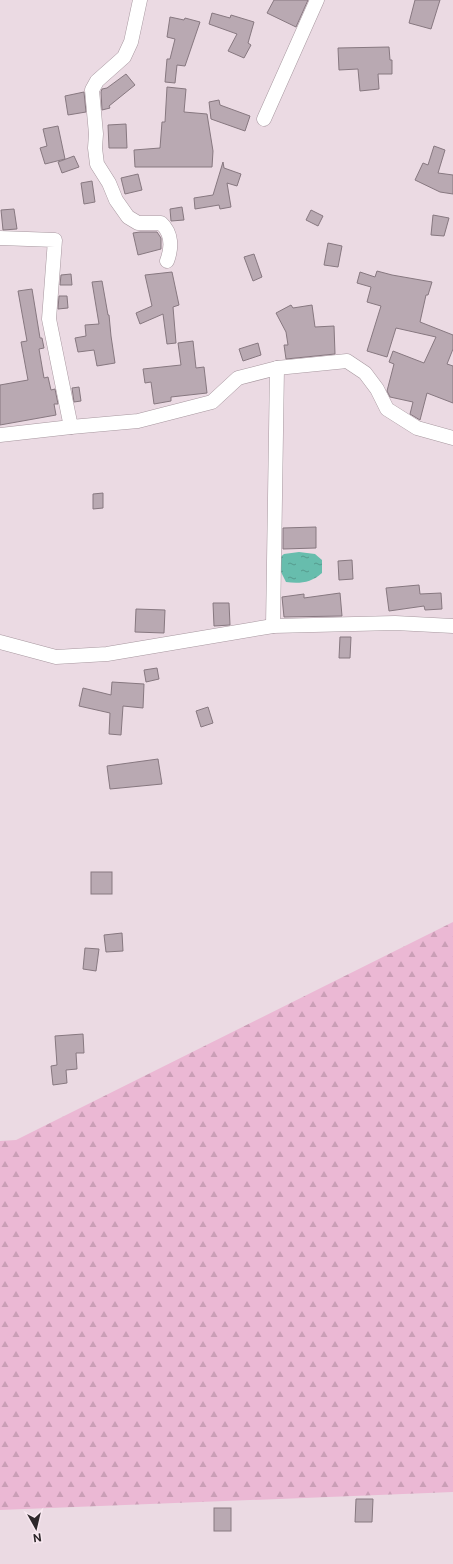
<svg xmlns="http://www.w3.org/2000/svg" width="453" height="1564" font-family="'Public Sans',sans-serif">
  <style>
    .forest { fill: url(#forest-firs) }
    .water { fill: url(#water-ripples) }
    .building { fill: #b9a9b2; stroke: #877880 }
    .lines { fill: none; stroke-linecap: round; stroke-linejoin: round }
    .minor-casing { stroke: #a7979f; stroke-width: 15 }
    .minor { stroke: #fff; stroke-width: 14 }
  </style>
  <defs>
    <pattern id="forest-firs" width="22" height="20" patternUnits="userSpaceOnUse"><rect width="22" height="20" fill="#ebb8d4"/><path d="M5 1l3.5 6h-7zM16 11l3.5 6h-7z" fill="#ca9eb6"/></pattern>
    <pattern id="water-ripples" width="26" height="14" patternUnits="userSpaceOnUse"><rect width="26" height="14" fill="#67bdad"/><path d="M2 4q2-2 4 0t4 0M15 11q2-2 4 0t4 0" fill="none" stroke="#559a8d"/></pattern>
  </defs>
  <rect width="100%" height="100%" fill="#ebdae3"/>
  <!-- forest -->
  <path class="forest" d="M453,922v570l-453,18v-369l16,-1z"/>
  <!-- water -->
  <path class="water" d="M299,552l16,2 7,6v13c-11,10 -23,11 -36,9l-6,-12 -2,-11 6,-5z"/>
  <!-- building -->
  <g class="building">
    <path d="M274,0h34l-12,27 -29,-14z"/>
    <path d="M415,0h25l-9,29 -22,-6z"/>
    <path d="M212,13l18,5 1,-3 23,7 -6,21 3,2 -7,13 -16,-7 9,-17 -28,-10z"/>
    <path d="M170,17l14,3 1,-2 15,4 -15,44 -8,-1 -2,18 -10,-1 2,-23h3l5,-20 -8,-2z"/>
    <path d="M389,47l1,13h2v14h-14l1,15 -19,2 -2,-22 -19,1 -1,-22z"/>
    <path d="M126,74l9,11 -26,21 1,2 -8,2 -1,-18 1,-3 5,-1z"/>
    <path d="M167,87l19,2 -2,23 23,2 6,37 -1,16h-77l-1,-17 26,-2 2,-26h3z"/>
    <path d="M84,92l2,20 -18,3 -3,-19z"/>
    <path d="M219,100l1,5 30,11 -5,15 -34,-12 -2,-17z"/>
    <path d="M126,124l1,24h-18l-1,-23z"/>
    <path d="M58,126l7,33 -20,5 -5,-16 7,-2 -4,-17z"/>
    <path d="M434,146l11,4 -7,23 15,2v19l-13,-2 -25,-12 8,-17 5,2z"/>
    <path d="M74,156l5,11 -17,6 -4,-11z"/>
    <path d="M223,162l1,6 17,6 -4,12 -10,-3 4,24 -11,2 -1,-4 -24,4 -1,-11 19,-3z"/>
    <path d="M138,174l4,16 -17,4 -4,-16z"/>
    <path d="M92,181l3,21 -11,2 -3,-21z"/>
    <path d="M182,207l2,13 -13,1 -1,-12z"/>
    <path d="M14,209l3,20 -14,1 -2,-20z"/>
    <path d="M311,210l12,6 -5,10 -12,-6z"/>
    <path d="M433,215l16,3 -5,18 -13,-1z"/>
    <path d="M140,232h17l4,6v11l-23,6 -5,-22z"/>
    <path d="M328,243l14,3 -4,21 -14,-2z"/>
    <path d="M254,254l8,23 -9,4 -9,-24z"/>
    <path d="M377,271l15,4 40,7 -4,13h-2l-6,27 33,13v14l-6,15 6,2v37l-26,-10 -7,27 -10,-6 3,-12 -23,-5 -3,-6 7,-27 -5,-2 4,-11 31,12 12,-26 -40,-9 -9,29 -20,-6 14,-45 -14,-4 4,-15 -14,-4 3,-11 15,5z"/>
    <path d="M172,272l7,33 -6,2 3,36 -9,1 -4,-30 -23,10 -4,-11 16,-7 -7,-31z"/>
    <path d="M71,274l1,11h-12l1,-10z"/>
    <path d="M102,281l6,34h1l2,21 4,27 -18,3 -3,-16 -16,2 -3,-14 11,-2 -1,-11 14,-1 -7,-42z"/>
    <path d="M32,289l8,49h2l2,10 -5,1 5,29 4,-1 3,13 4,-1 3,15h-4l2,11 -56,10v-40l28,-5 -7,-38 6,-1 -9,-50z"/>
    <path d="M59,296h8l1,12 -10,1z"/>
    <path d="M291,305l2,3 19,-3 3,22 19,-1 1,28 -49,5 -2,-14h4l-2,-13 -10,-19z"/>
    <path d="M193,341l3,27 8,-1 3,26 -36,4v4l-17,3 -3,-22 -6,1 -2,-14 38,-4 -3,-22z"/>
    <path d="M258,343l3,12 -18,6 -4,-12z"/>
    <path d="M79,387l2,14 -7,1 -2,-14z"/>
    <path d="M103,493v15l-10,1v-15z"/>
    <path d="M316,527v21l-33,1v-21z"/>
    <path d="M352,560l1,19 -14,1 -1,-19z"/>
    <path d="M419,585l1,9 21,-1 1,16 -17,1 -1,-4 -35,5 -3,-23z"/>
    <path d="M340,593l2,23 -58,1 -2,-20 22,-3v4z"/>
    <path d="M213,603h16l1,22 -16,1z"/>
    <path d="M136,609l29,1 -1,23 -29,-1z"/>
    <path d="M340,637h11l-1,21h-11z"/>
    <path d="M157,668l2,11 -13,3 -2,-12z"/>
    <path d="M112,682l32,2 -1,24 -20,-2 -2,29 -12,-1 1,-21 -31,-7 4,-18 28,7z"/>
    <path d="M208,707l5,16 -12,4 -5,-16z"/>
    <path d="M158,759l4,25 -52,5 -3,-23z"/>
    <rect x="91" y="872" width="21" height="22"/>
    <path d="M122,933l1,18 -17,1 -2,-17z"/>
    <path d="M85,948l14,1 -3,22 -13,-2z"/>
    <path d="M83,1034l1,19h-8l1,16 -11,1 1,13 -14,2 -2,-19 6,-1 -2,-29z"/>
    <path d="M356,1499h17l-1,23h-17z"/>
    <rect x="214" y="1508" width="17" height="23"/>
  </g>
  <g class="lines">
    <defs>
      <g id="minor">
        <path d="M140,0l-9,42 -7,15 -27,24 -5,9 4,44 -1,14 2,16 12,19 7,17 12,17 10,6h23c11,10 11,25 6,38"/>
        <path d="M264,119l53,-119"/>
        <path d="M0,238l55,2 -6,79 22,108 67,-6 74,-19 26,-24 39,-10 70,-7 18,12 12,16 10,20 30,19 36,10"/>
        <path d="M0,435l71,-8"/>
        <path d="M273,626l4,-258"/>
        <path d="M0,642l56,15 51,-3 166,-28 122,-3 58,3"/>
      </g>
    </defs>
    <!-- minor casing -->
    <use href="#minor" class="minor-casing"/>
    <!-- minor -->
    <use href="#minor" class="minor"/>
  </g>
  <!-- north arrow -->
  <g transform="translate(36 1528) rotate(172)" stroke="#f8e8f0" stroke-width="3" paint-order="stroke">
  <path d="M0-3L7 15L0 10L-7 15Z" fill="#2d272a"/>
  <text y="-6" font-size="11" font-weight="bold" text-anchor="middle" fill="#2d272a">N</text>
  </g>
</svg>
